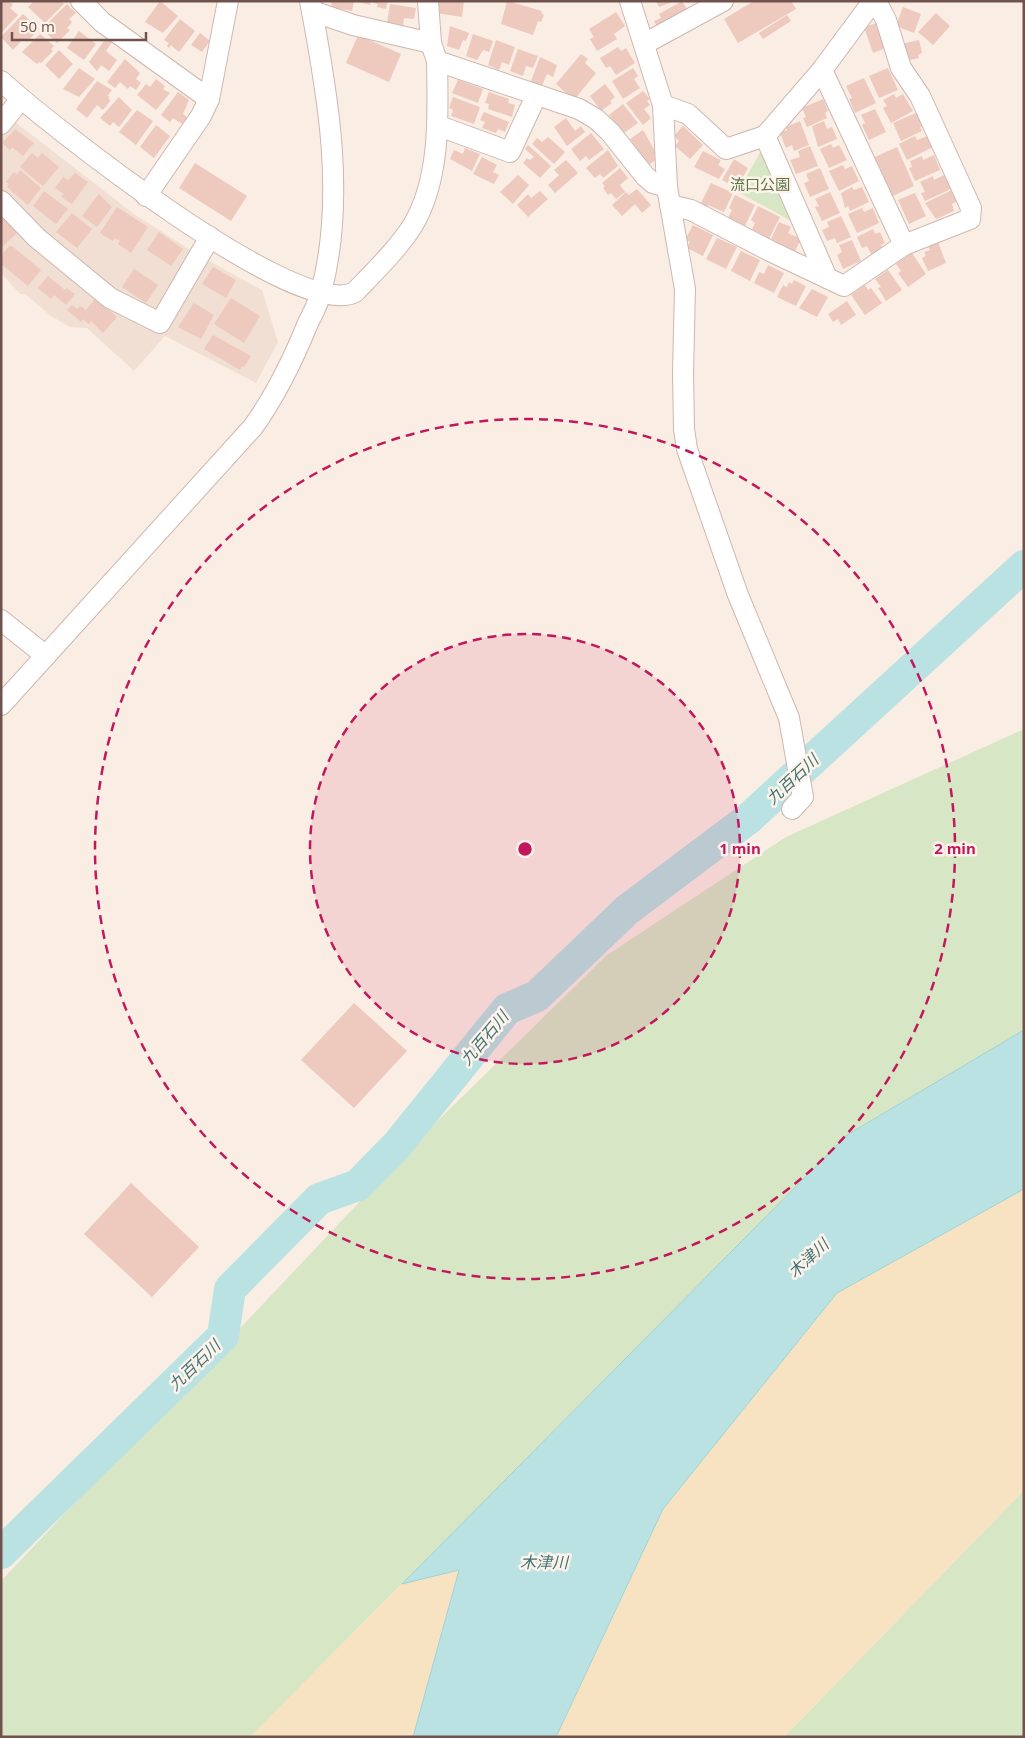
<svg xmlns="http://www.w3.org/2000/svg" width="1025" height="1738" font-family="'Open Sans','Noto Sans JP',sans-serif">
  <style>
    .residential { fill: #f1dfd3 }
    .green { fill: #d7e6c4 }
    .sand { fill: #f7e3c1 }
    .water { fill: #bae2e2; stroke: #a1d3d3 }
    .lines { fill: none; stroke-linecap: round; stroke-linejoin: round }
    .river { stroke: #bae2e2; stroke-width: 32 }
    .building { fill: #edc9be }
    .minor-casing { stroke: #cdb7ae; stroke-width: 22 }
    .minor { stroke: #fff; stroke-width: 20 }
    .ring { fill: none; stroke: #c2185b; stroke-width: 2.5; stroke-dasharray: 9 6 }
    .labels { text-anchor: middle; stroke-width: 5; stroke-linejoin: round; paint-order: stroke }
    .park-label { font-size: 15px; fill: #5b7645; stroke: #fdf3ea }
    .water-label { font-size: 16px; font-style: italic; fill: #417475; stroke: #fdf3ea }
    .centre { fill: #c2185b; stroke: #fdf3ea; stroke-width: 2.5 }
    .ring-label { font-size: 15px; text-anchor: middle; font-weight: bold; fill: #c2185b; stroke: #fdf3ea; stroke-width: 5; stroke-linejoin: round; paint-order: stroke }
  </style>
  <rect width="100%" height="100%" fill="#faeee4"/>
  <!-- residential -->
  <path class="residential" d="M1,111l133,103 66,42 62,34 16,52 -22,41 -91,-47 -31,35 -47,-43 -17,-1 -19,-11 -26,-22h-5l-19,-21z"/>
  <!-- green -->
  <g class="green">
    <path d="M762,149l33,74 -57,-31z"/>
    <path d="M1024,729v301l-177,105 -597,602h-249v-156l416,-440 190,-186 179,-118z"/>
    <path d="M1024,1490v247h-240z"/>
  </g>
  <!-- sand -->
  <g class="sand">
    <path d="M1024,1189v301l-240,247h-228l107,-228 174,-216z"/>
    <path d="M459,1569l-46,168h-163l152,-153z"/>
  </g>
  <!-- water -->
  <path class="water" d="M1024,1030v159l-187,104 -174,216 -107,228h-143l46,-167 -57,14 445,-449z"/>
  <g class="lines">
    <!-- river -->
    <path class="river" d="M1,1553l222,-217 7,-47 89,-90 39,-14 39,-40 110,-136 30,-13 90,-86 121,-91 276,-253"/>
  </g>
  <!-- building -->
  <g class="building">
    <path d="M1,1h8l4,4 -3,3 8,7 -16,17z"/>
    <path d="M34,1h27l3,3 -19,19 -17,-16z"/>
    <path d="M160,1l18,15 -15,17 -18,-11z"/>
    <path d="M332,1h22l-2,10 -21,-4z"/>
    <path d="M354,1h17l-1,4z"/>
    <path d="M373,1h15l-2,8 -9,-2 1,-3 -5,-1z"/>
    <path d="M437,1h27l-2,16 -26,-4z"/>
    <path d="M507,1l35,10 -1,2 3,2 -3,7 -3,-1 -5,14 -32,-11z"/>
    <path d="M656,1h19l-16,6z"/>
    <path d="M682,1l6,10 -30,17 -4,-7 7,-3 -2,-4z"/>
    <path d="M754,1h37l5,8 -58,34 -14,-24z"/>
    <path d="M67,4l9,9 -7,6 3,3 -5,6 3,2 -13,13 -15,-14z"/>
    <path d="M390,4l26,4 -2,11 -10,-1 -1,8 -16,-3z"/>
    <path d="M903,7l18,7 -7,19 -18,-7z"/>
    <path d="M616,12l9,14 -11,8 3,5 -20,12 -7,-12 4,-2 -5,-8z"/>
    <path d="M936,13l14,13 -17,19 -15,-13z"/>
    <path d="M23,14l16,15 -12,13 -4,-3 -10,11 -12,-13z"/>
    <path d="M787,15l4,6 -28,18 -4,-6z"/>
    <path d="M180,19l15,12 -16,21 -8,-7 -2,3 -2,-2 2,-3 -5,-3z"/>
    <path d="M877,23l9,25 -13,5 -9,-26z"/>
    <path d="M450,26l19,7 -3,8 -3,-1 -4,10 -12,-4z"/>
    <path d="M79,31l17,13 -12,16 -17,-12z"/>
    <path d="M200,33l10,8 -8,11 -11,-7z"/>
    <path d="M40,34l14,12 -3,3 2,2 -12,12 -2,-1 -2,2 -15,-12z"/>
    <path d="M473,34l20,7 -4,11 -6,-2 -6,10 -11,-4z"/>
    <path d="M358,35l43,19 -12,28 -43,-19z"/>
    <path d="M106,38l6,4 -6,9 11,9 -8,11 -8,-6 -4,6 -8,-9z"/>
    <path d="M496,40l19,7 -6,18 -7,-3 -3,8 -11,-5z"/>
    <path d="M919,40l3,13 -4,2 1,3 -13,3 -4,-17z"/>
    <path d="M618,47l3,4 5,-3 9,15 -19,12 -6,-9 -4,2 -6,-10z"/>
    <path d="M518,49l20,7 -5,12 -7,-2 -3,10 -13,-5z"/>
    <path d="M59,50l14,14 -14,15 -14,-14z"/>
    <path d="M581,54l7,5 -3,4 11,10 -22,27 -18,-16z"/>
    <path d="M540,57l17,8 -4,12 -6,-3 -5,12 -11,-5z"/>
    <path d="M125,59l15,14 -4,6 5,4 -5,7 -6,-4 -2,3 -8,-7 -5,6 -8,-6z"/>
    <path d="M79,68l16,11 -16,18 -16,-8z"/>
    <path d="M633,68l5,8 -4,3 6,9 -17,11 -11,-18z"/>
    <path d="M888,68l10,22 -19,8 -10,-22z"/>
    <path d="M864,78l12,25 -21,10 -6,-14 3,-1 -6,-12z"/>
    <path d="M156,79l9,7 -2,3 7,4 -14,17 -19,-15 9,-11 4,3z"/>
    <path d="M458,80l25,9 -5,14 -26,-10z"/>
    <path d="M97,81l15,9 -4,5 2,6 -7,9 -6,-5 -10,13 -11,-9z"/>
    <path d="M605,84l10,13 -5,4 2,2 -11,8 -11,-15z"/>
    <path d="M643,91l7,8 -3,2 3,4 -6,4 7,9 -8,7 -17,-22z"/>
    <path d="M178,92l11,8 -6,14 4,3 -5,7 -9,-6 -3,4 -9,-7z"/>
    <path d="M489,92l20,7 -1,4 7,2 -3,12 -24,-8 1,-5 -4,-1z"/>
    <path d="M894,94l2,4 7,-4 10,17 -22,12 -8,-15 4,-2 -4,-6z"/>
    <path d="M119,97l13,13 -13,17 -6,-5 -3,4 -10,-8z"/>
    <path d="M453,97l27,10 -6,17 -23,-8 2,-6 -4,-2z"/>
    <path d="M823,99l5,12 -3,2 2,5 -20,9 -4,-9 3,-1 -4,-9z"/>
    <path d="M623,104l15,19 -14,10 -15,-18z"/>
    <path d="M875,109l11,23 -17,8 -7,-15 3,-2 -4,-8z"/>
    <path d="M137,110l16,11 -17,24 -17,-13z"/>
    <path d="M484,112l25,10 -4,10 -7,-3 -2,4 -14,-5 3,-6 -5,-2z"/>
    <path d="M918,112l6,14 -4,1 2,4 -21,10 -8,-18z"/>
    <path d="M566,118l9,13 6,-5 4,6 -18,14 -13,-19z"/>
    <path d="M800,121l9,24 -15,6 -2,-6 -6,3 -6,-15 7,-3 -1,-3z"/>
    <path d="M824,121l3,8 5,-2 5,12 -19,8 -6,-21z"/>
    <path d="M156,125l14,11 -16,22 -14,-11z"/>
    <path d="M683,126l20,19 -13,14 -15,-13 4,-5 -5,-5z"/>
    <path d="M15,129l19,14 -11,13 -11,-9 -2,3 -8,-7z"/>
    <path d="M643,130l13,23 -2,3 2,4 -8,5 -18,-26z"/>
    <path d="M591,133l13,16 -15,11 -3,-4 -6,5 -9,-12z"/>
    <path d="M915,136l2,4 10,-4 6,11 -26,13 -8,-16z"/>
    <path d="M548,137l17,15 -11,12 -22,-20 5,-6 5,4z"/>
    <path d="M831,144l2,4 6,-3 8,15 -18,8 -9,-19z"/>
    <path d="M528,145l23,21 -11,12 -17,-15 4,-5 3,2 4,-3 -9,-8z"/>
    <path d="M810,146l8,20 -22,8 -6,-14 10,-3 -2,-6z"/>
    <path d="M897,147l17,39 -21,10 -18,-39z"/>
    <path d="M465,148l15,6 -8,17 -22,-12 4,-9 9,4z"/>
    <path d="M608,150l10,16 -15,12 -3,-4 -5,4 -9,-10z"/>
    <path d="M703,151l18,9 -3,5 7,4 -6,10 -25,-12z"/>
    <path d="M32,153l6,5 4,-5 17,14 -16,19 -23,-19z"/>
    <path d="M934,155l6,15 -25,11 -6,-13 3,-1 -2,-6 12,-5 1,4z"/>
    <path d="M482,157l15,8 -4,7 6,3 -5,9 -21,-10z"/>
    <path d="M734,159l14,9 -11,20 -15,-8z"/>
    <path d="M566,160l12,13 -23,20 -7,-8 11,-10 -5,-5z"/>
    <path d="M195,163l52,33 -16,25 -52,-33z"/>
    <path d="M843,165l2,4 7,-3 7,15 -20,10 -10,-20z"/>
    <path d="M620,168l8,10 -8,7 5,7 -9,7 -5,-6 -3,2 -5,-7 2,-2 -3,-3z"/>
    <path d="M820,168l9,21 -19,8 -6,-14 5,-2 -3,-7z"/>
    <path d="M20,170l21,18 -13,17 -21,-18 2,-3 -3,-2 8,-10 3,3z"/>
    <path d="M75,173l13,9 -16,22 -11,-7 3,-3 -9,-6 8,-11 5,3z"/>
    <path d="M518,175l11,10 -16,19 -13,-12z"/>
    <path d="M944,175l7,14 -26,12 -4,-8 4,-1 -5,-10 13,-6 1,4z"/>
    <path d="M711,183l22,10 -9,19 -16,-7 -1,4 -7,-4z"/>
    <path d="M852,187l2,3 8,-3 7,15 -19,9 -2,-5 -3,2 -4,-15z"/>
    <path d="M637,189l14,16 -9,8 -7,-9 -13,12 -10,-11 14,-13 3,3z"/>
    <path d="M952,190l6,11 -6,3 2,7 -18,8 -11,-16z"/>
    <path d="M44,191l24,18 -12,15 -23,-18z"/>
    <path d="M540,191l8,8 -20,18 -11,-12 11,-11 3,4z"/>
    <path d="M830,192l10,21 -18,8 -7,-14 4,-1 -4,-7z"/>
    <path d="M915,193l11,23 -17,8 -11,-24z"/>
    <path d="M99,194l13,13 -15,20 -15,-11z"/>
    <path d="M735,195l20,10 -10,21 -17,-8 4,-8 -3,-2z"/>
    <path d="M758,206l22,11 -11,22 -17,-10 3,-6 -4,-3z"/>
    <path d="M117,207l31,20 -17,26 -13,-9 2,-3 -5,-3 -2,3 -13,-8z"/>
    <path d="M862,208l2,4 9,-4 6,15 -22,10 -9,-19z"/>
    <path d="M72,213l20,16 -15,19 -21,-16z"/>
    <path d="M841,216l10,21 -14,6 -2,-5 -8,3 -5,-11 7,-3 -2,-5z"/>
    <path d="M1,217l17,15 -17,16z"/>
    <path d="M779,222l12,5 -3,6 13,6 -6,12 -24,-12z"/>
    <path d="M693,225l20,10 -10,21 -16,-8 3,-6 -5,-2z"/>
    <path d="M873,229l2,5 5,-2 5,11 -4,2 2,4 -12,5 -4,-8 -5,2 -5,-11z"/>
    <path d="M159,232l24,17 -12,17 -24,-16z"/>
    <path d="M717,238l20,9 -11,22 -20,-10z"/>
    <path d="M852,240l9,21 -18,8 -6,-14 5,-3 -3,-7z"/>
    <path d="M938,242l8,21 -18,8 -6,-13 4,-2 -2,-4 6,-2 -2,-4z"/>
    <path d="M9,246h3l29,24 -13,16 -27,-22v-8z"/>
    <path d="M741,251l19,9 -10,21 -19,-10z"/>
    <path d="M912,253l14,21 -18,13 -10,-14 3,-2 -5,-7z"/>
    <path d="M768,265l16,8 -10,20 -20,-10 5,-11 5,2z"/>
    <path d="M213,267l23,13 -10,18 -24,-14z"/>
    <path d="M134,269l24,16 -12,18 -24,-16z"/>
    <path d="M888,270l14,20 -16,11 -8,-13 3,-1 -6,-8z"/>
    <path d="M48,276l17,14 2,-2 8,6 -9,11 -12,-10 -3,4 -13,-11z"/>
    <path d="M794,280l12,6 -10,20 -19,-9 6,-12 4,2 2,-5 3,2z"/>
    <path d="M865,285l3,5 3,-2 11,15 -17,12 -14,-20z"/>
    <path d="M812,289l16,8 -11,20 -18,-9z"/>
    <path d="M231,298l29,18 -16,27 -30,-19z"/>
    <path d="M95,299l22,18 -14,16 -12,-12 -2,3 -6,-5 -2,3 -14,-12 5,-5 5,4 3,-3 6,4z"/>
    <path d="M847,301l9,14 -15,10 -3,-6 -5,3 -5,-8z"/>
    <path d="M194,303l20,12 -13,24 -23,-12z"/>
    <path d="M213,335l38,21 -7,11 -2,-1 -2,4 -36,-21z"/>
    <path d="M354,1003l53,48 -53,57 -53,-48z"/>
    <path d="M131,1183l68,64 -47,50 -68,-63z"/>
  </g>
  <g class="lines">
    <defs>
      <g id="minor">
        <path d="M81,1l21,21 107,77"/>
        <path d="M630,1l33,104 4,82 18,102 -2,84 1,56 3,20 51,146 51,123 14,79 -11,12"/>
        <path d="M876,1l10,19 15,48 19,28 51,112 -1,11 -66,26"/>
        <path d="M312,11l41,14 78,18 -3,-42"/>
        <path d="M431,43l6,18 142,48 17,10 14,13 35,44 8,7 14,4"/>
        <path d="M644,44l79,-43"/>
        <path d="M1,81c46,42 299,243 354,211 19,-20 43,-43 58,-67 28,-47 25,-111 24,-164"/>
        <path d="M663,105l25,9 38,35 39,-13 62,142"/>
        <path d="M1,124l20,-25"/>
        <path d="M439,126l71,26 26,-56"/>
        <path d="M765,136l57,-66 51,-69"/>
        <path d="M146,196l55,-80 8,-17 19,-98"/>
        <path d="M1,201l36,37 73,60 50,25 50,-86"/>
        <path d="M670,205l21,5 79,41 74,35 60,-41 -82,-175"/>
        <path d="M1,620l45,36"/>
        <path d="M1,705l252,-278c23,-32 40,-67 55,-104 5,-10 11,-21 13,-31 25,-94 7,-197 -11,-291"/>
      </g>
    </defs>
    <!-- minor casing -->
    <use href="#minor" class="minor-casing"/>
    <!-- minor -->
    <use href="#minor" class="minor"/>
  </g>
  <!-- distance rings -->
  <circle cx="525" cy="849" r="215" fill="#c2185b" fill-opacity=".12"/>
  <g class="ring">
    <circle cx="525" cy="849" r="215"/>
    <circle cx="525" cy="849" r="430"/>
  </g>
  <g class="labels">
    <!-- park labels -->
    <g class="park-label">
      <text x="760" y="190">流口公園</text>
    </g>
    <!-- water labels -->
    <g class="water-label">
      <text transform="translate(792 779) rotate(-43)" y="6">九百石川</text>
      <text transform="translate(484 1038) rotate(-50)" y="6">九百石川</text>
      <text transform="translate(808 1258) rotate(-43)" y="6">木津川</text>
      <text transform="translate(194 1365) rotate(-44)" y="6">九百石川</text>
      <text x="544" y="1568">木津川</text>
    </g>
  </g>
  <circle cx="525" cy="849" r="8" class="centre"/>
  <g class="ring-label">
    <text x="740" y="854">1 min</text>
    <text x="955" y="854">2 min</text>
  </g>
  <!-- border -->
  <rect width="1025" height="1738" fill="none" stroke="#70534c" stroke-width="5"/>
  <!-- scale -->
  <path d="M12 32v8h134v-8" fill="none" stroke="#70534c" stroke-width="2.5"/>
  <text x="20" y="32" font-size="15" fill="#70534c" stroke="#fdf3ea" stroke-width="4" paint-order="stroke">50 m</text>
</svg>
